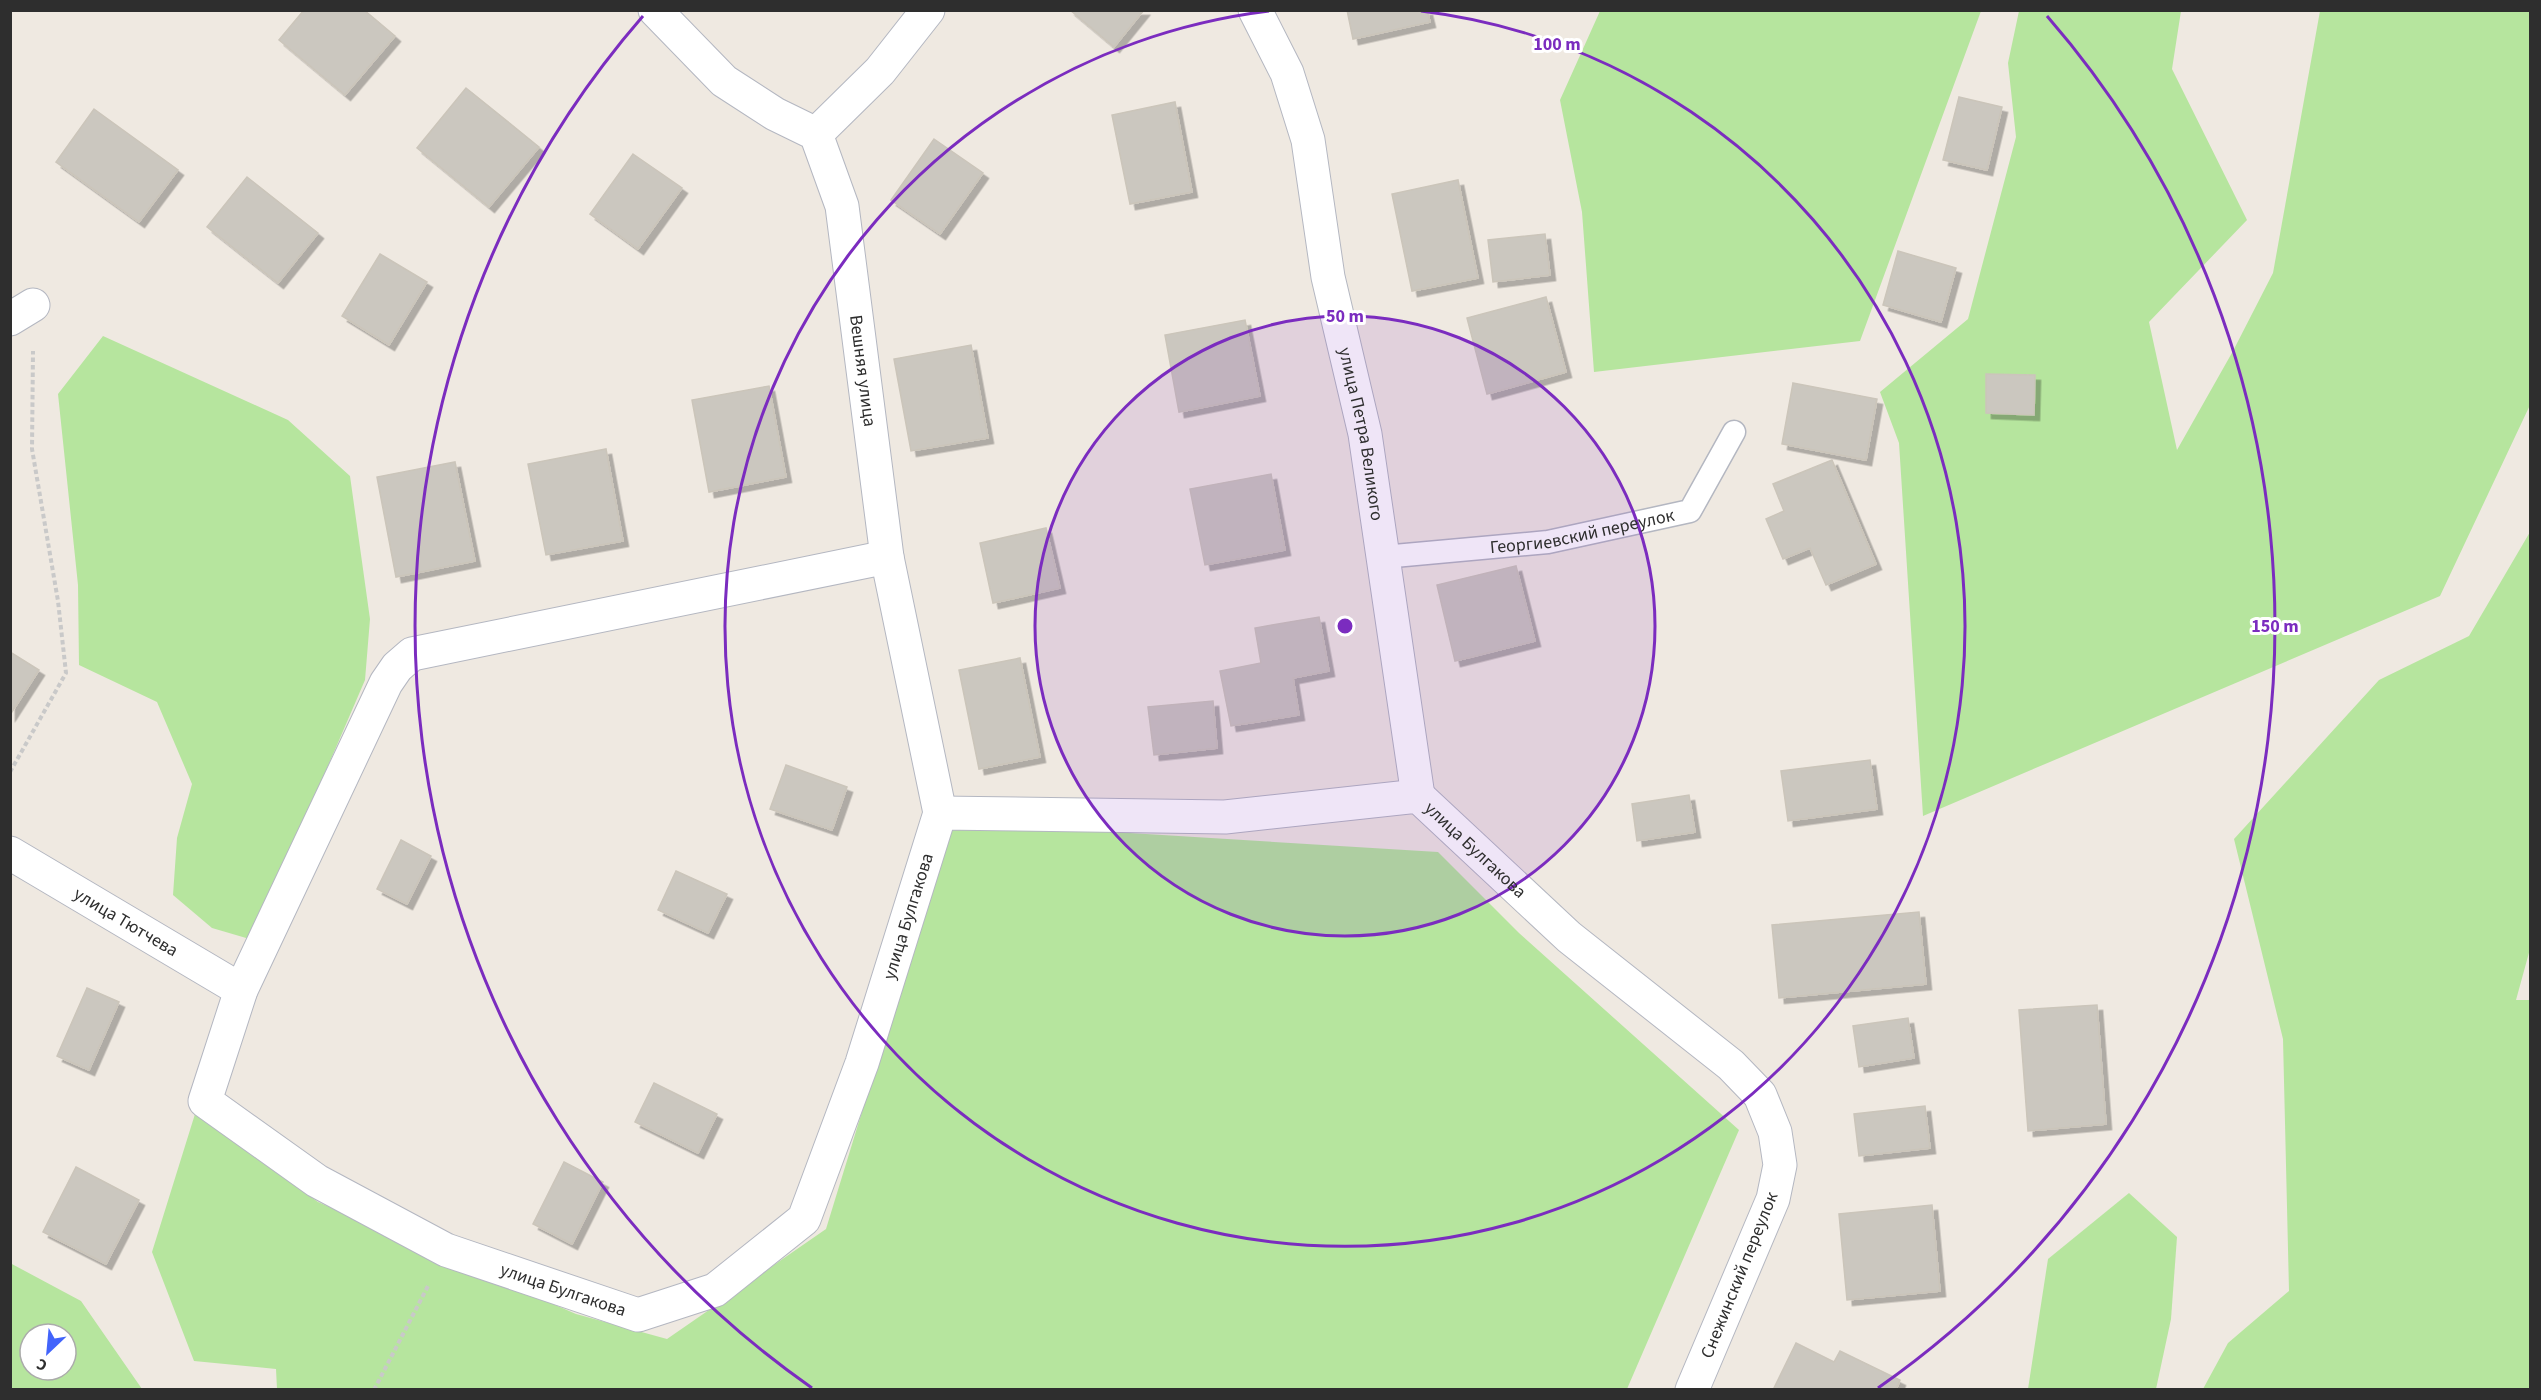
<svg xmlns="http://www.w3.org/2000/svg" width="2541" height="1400" font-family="'Source Sans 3',sans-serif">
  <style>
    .green { fill: #b6e59e; fill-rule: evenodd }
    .building { fill: #cbc7bf; stroke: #cbc5ba; stroke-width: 1.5; filter: url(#shadow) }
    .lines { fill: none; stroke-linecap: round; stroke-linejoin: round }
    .lane-casing { stroke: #b4b7c1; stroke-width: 25 }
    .street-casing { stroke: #b4b7c1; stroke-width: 35 }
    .path { stroke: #c9c9c9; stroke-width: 4; stroke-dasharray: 4.5 3; stroke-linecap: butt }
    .lane { stroke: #fff; stroke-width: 22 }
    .street { stroke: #fff; stroke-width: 33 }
    .ring { fill: none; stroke: #7b2cbf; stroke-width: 3 }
    .labels { text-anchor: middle; stroke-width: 6; stroke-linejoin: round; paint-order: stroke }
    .street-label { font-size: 18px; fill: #2e2e2e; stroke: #fff }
    .centre { fill: #7b2cbf; stroke: #fff; stroke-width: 3 }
    .ring-label { font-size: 18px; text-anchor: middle; font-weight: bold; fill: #7b2cbf; stroke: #fff; stroke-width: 6; stroke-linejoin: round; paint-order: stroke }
  </style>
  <defs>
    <filter id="shadow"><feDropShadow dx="5.5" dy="5.5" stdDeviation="0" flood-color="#0004"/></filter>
  </defs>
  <rect width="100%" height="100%" fill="#efe9e1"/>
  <!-- green -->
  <g class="green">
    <path d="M1600,11h381l-121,330 -266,31 -12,-160 -22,-112z"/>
    <path d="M2019,11h162l-9,58 75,151 -98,102 28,128 56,-99 40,-78 47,-262h210v394l-90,191 -517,220 -24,-373 -19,-51 88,-73 48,-182 -8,-74z"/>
    <path d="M103,336l185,84 62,56 20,143 -5,61 -112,260 -41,-12 -39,-33 4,-57 15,-54 -35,-82 -78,-37 -1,-80 -20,-191z"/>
    <path d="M2530,532v417l-14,51h14v389h-327l25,-46 61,-52 -6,-252 -49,-200 145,-159 90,-44z"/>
    <path d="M951,822l487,30 81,81 220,197 -112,259h-1350l-1,-20 -82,-8 -42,-109 43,-138 123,88 258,112 91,25 159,-110z"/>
    <path d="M2129,1193l48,44 -6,82 -15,70h-128l20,-130z"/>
    <path d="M10,1263l71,38 61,88h-131zM30,1334h36v36h-36z"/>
  </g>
  <!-- building -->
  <g class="building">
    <path d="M304,10h60l31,26 -50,59 -66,-55z"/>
    <path d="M1070,10h74l-30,37z"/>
    <path d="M1347,10h80l3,12 -77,17z"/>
    <path d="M466,88l73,59 -50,60 -72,-59z"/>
    <path d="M1959,97l43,10 -15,63 -44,-10z"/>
    <path d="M1175,102l17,90 -62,12 -18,-89z"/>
    <path d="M94,109l84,61 -39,52 -83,-60z"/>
    <path d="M934,139l49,34 -43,61 -49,-34z"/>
    <path d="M633,154l49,34 -44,61 -48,-35z"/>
    <path d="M247,177l71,56 -40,50 -71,-56z"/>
    <path d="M1458,180l20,98 -66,13 -20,-97z"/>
    <path d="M1545,234l5,41 -57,7 -5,-42z"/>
    <path d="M1898,251l58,17 -15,54 -58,-17z"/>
    <path d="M380,254l47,28 -38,63 -47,-29z"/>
    <path d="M1546,297l20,75 -79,22 -20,-76z"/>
    <path d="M1245,320l15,76 -81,16 -14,-77z"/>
    <path d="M971,345l17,93 -77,13 -17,-92z"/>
    <path d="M1986,374l49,1 -1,40 -48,-2z"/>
    <path d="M1793,383l84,16 -11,61 -84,-16z"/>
    <path d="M769,386l17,91 -77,15 -17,-92z"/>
    <path d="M606,449l17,92 -77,14 -18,-91z"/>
    <path d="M1832,460l44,104 -50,21 -16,-37 -27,11 -17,-40 18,-8 -11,-27z"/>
    <path d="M455,462l20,99 -79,16 -19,-100z"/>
    <path d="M1271,474l14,76 -80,15 -15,-76z"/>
    <path d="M1046,528l14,60 -67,15 -13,-60z"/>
    <path d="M1516,566l19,75 -80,20 -18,-76z"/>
    <path d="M1319,617l10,54 -36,7 6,37 -68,11 -11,-55 41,-8 -6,-35z"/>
    <path d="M10,652l29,18 -29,45z"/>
    <path d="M1020,658l20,99 -61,12 -20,-99z"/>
    <path d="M1213,701l4,47 -63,7 -6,-48z"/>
    <path d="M1870,760l7,49 -89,12 -7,-50z"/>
    <path d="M786,765l61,22 -15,43 -62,-21z"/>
    <path d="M1689,795l6,37 -58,9 -5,-37z"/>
    <path d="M401,840l30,16 -24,48 -30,-15z"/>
    <path d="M676,871l51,23 -19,39 -50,-23z"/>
    <path d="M1919,912l7,72 -147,14 -7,-73z"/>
    <path d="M87,988l32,14 -30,68 -32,-14z"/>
    <path d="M2097,1005l9,119 -78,7 -9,-121z"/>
    <path d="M1908,1018l6,40 -55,9 -6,-41z"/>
    <path d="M654,1083l63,31 -19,39 -63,-31z"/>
    <path d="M1925,1106l5,42 -71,8 -5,-42z"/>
    <path d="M564,1162l39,20 -31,62 -39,-20z"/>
    <path d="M76,1167l63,33 -33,64 -63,-32z"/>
    <path d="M1932,1205l8,86 -93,9 -8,-86z"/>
    <path d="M1796,1343l38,19 6,-11 60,29 -4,10h-123z"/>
  </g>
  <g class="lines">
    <defs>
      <g id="lane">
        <path id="s1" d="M1383,557l165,-15 142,-31 44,-79"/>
      </g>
      <g id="street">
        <path id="s2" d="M655,10l69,71 51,33 41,20 26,72 45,351 53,256"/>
        <path id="s3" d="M1255,10l32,63 21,67 20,137 37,157 53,362"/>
        <path d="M816,134l64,-63 48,-61"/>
        <path d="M10,319l23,-14"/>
        <path id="s4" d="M887,557l-475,97 -15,13 -11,16 -145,307 -36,111 112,80 129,69 192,65 77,-25 89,-71 58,-156 78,-250 285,4 193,-21 151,141 162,128 29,30 15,37 5,33 -7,34 -81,191"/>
        <path id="s5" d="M10,853l231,137"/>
      </g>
    </defs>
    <!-- lane casing -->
    <use href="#lane" class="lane-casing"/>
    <!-- street casing -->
    <use href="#street" class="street-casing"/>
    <!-- path -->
    <g class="path">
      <path d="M10,772l56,-99 -8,-72 -26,-152 1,-98"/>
      <path d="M374,1390l55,-106"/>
    </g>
    <!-- lane -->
    <use href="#lane" class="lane"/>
    <!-- street -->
    <use href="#street" class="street"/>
  </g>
  <!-- distance rings -->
  <circle cx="1345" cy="626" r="310" fill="#7b2cbf" fill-opacity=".12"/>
  <g class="ring">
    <circle cx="1345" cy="626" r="310"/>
    <path d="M1421 11A620 620 0 1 1 1269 11"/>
    <path d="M812 1388A930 930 0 0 1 643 16M2047 16A930 930 0 0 1 1878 1388"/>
  </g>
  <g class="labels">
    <!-- street labels -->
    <g class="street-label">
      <text dy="6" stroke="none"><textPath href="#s2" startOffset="448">Вешняя улица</textPath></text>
      <text dy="6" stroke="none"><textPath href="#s3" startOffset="440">улица Петра Великого</textPath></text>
      <text dy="6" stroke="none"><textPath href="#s1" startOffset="201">Георгиевский переулок</textPath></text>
      <text dy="6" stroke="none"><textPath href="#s4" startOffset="2648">улица Булгакова</textPath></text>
      <text dy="6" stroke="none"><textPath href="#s4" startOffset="1982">улица Булгакова</textPath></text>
      <text dy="6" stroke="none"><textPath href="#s5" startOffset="135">улица Тютчева</textPath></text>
      <text transform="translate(1739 1275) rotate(-68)" y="6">Снежинский переулок</text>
      <text dy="6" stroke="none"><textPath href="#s4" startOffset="1388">улица Булгакова</textPath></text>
    </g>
  </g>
  <circle cx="1345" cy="626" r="9" class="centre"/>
  <g class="ring-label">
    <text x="1557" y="50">100 m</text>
    <text x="1345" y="322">50 m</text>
    <text x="2275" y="632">150 m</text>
  </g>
  <!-- border -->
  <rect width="2541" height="1400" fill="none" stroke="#2e2e2e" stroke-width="24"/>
  <!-- north arrow -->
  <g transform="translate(48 1352) rotate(206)"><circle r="28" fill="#ffffff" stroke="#ababab" stroke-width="1.5"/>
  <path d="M0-4.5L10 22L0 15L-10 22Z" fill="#4264fb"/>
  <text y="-9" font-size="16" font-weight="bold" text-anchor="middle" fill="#2e2e2e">С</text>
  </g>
</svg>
